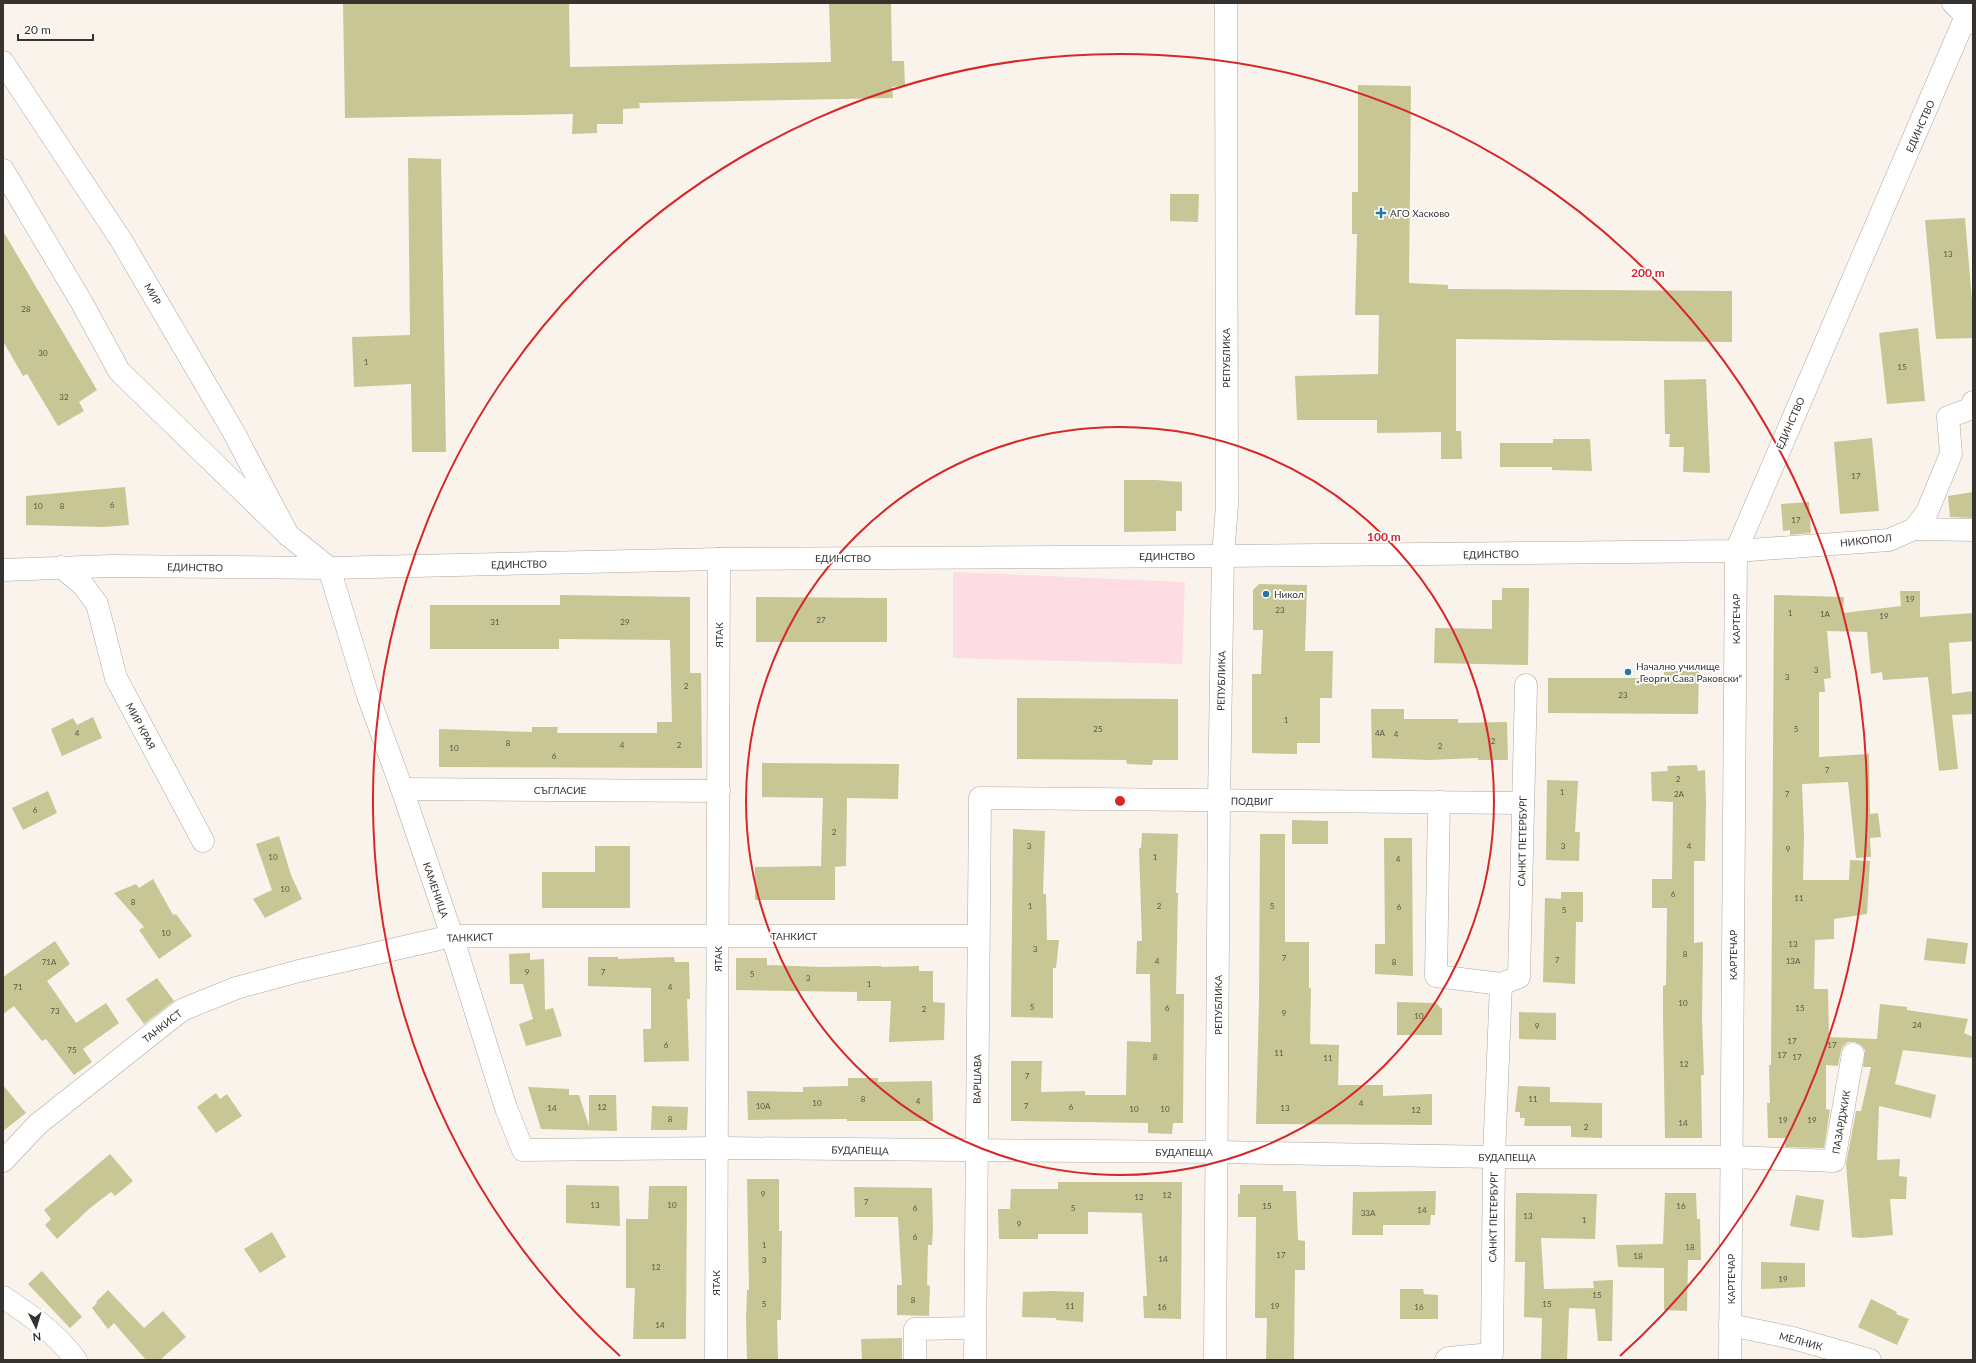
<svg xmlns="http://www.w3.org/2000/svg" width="1976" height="1363" font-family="Lato,sans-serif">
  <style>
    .green { fill: #fedce3 }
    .building { fill: #c8c695 }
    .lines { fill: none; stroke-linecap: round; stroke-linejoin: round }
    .minor-casing { stroke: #aea79f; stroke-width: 23 }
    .major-casing { stroke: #aea79f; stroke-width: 23 }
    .minor { stroke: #fff; stroke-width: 22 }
    .major { stroke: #fff; stroke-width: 22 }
    .ring { fill: none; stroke: #d62828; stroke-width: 2 }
    .poi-dot { fill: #2575a7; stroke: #fff; stroke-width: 1.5 }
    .labels { text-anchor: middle; stroke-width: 3.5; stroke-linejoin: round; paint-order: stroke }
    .number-label { font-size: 8px; fill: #5a5748 }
    .street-label { font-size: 10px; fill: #35322f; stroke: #fff }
    .poi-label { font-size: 10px; fill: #35322f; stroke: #fff; text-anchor: start }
    .centre { fill: #d62828; stroke: #fff; stroke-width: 2 }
    .ring-label { font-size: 12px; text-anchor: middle; font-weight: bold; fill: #d62828; stroke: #fff; stroke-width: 3.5; stroke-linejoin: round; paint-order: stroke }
  </style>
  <rect width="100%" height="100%" fill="#faf3eb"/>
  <!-- green -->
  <path class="green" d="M953,572l232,10 -3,82 -229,-6z"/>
  <!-- building -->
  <g class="building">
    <path d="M343,3h226l1,64 261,-5 -2,-59h62l1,58h12l1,24 -13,2 1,11 -254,5 1,5 -17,1v15h-26v9l-25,1 1,-20 -228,4z"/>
    <path d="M1358,85l53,1 -2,197 39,2v4l284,2v51l-276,-3v92h5l1,28h-21v-27l-64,1v-13h-80l-2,-44 83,-2 1,-59h-24l2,-81h-5v-42h6z"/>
    <path d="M408,158l33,1 5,293h-34l-1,-68 -57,3 -2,-50 58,-2z"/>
    <path d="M1170,194h29l-1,28 -28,-1z"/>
    <path d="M1965,218l8,94v26l-37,1 -11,-119z"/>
    <path d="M3,231l94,159 -18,12 5,9 -26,15 -31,-52 -4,2 -20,-35z"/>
    <path d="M1918,328l7,73 -38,3 -8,-71z"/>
    <path d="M1706,379l4,94 -27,-1 1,-25h-15l1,-13h-5l-1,-54z"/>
    <path d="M1872,438l7,73 -39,3 -6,-72z"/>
    <path d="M1553,439h37l2,32 -40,-1v-3h-52v-24h53z"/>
    <path d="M1124,480h32l26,2v29h-6v20l-52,1z"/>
    <path d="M125,487l4,38 -26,2 -77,-2v-29z"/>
    <path d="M1973,492v26l-23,-1 -2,-21z"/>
    <path d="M1809,502l2,31 -21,2v-5l-7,1 -2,-27z"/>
    <path d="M1259,584l48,1 -2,66h28l-1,47h-12v45h-23v11l-45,-1v-79h9l2,-44h-10v-40z"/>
    <path d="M1502,588h27l-1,77 -94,-2 1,-35 57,1v-29h10z"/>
    <path d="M1900,591h20v26l53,-4v28l-24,2 3,51 21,-3v23l-21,1 6,54 -19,2 -11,-94 -45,3 -1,-8 -11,2 -4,-42 -40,-1 4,47 -7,1 1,13h-6v65l50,-3 1,60 8,-1 3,24 -11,1 1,19 -15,1 -8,-76 -46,2 2,51 -1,45h46l1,-20 20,1 -3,53 -33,5v20l-19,1 -1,49h14l1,48 48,2 3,-35 27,3v3l61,9 -4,14 9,4v21l-70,-8 -8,34 41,11 -5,23 -52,-12 -2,54 23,-1 -1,17 8,1 -1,22h-16l3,36 -32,3 -9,-1 -6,-73 10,-53h5l10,-44h-8l2,-17 -4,-5 -6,-3h-7l-5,4 -2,5 -3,15 -12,-1v44l4,1 -6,38 -39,-1v-9h-17l-1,-35h3l-1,-38h2l3,-470 70,2 -1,16 58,-7z"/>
    <path d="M560,595l130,2v76h11l1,95 -263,-1v-38l93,3v-5h26l-1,6h100v-11h15l-2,-82 -111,-1v10h-129v-44h130z"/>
    <path d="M756,597l131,1v44h-131z"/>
    <path d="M1664,671h35l-1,43 -150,-1v-35h116z"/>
    <path d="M1017,698l161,1v61h-25l-1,5 -25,-1 -1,-4 -109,-1z"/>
    <path d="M1371,709h33v10h54v4l49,-1 1,38h-30v-2l-49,2 -57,-2z"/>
    <path d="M93,717l9,21 -40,18 -11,-27 22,-11 4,7z"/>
    <path d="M762,763l137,1 -1,35 -51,-1 -1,68 -11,1v33h-80v-33l66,-1 2,-68 -61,-1z"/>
    <path d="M1697,765l1,6 7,-1 1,32 -1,59h-11v82l9,-1 -1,78 2,55h-3l1,63h-37l-2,-118v-34l3,-1 1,-77h-15v-29h20l1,-77 -21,-1 -1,-29 17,-1 -1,-5z"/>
    <path d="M1547,780l31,1 -3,51h5l-1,29 -33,-1z"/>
    <path d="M48,791l9,22 -34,17 -11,-22z"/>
    <path d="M1292,820l36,1v23h-36z"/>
    <path d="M1013,829l32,2 -2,63h3l1,46h12l-3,28h-3v50l-42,-1z"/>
    <path d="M1142,833l36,1 -2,59h2l-2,101h8l-1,129h-10l-1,11 -24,-1v-10l-137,-2v-60h31l-1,31 44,-1v4h41l1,-54 24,1 -1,-68h-14l1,-33h5l-3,-93h2z"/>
    <path d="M1260,834h25v108h24v46h2l-1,56 29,1 -1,40h45v11l49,-2v31l-176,-1 3,-124z"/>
    <path d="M279,836l12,39 11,24 -37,19 -12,-19 19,-9 -16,-46z"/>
    <path d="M1384,838h28l1,138 -38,-2v-30h10z"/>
    <path d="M595,846h35v62h-88v-36h53z"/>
    <path d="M153,879l20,36 3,-1 16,22 -33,23 -20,-29 5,-3 -30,-34 22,-9 3,4z"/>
    <path d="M1561,892h22v30h-7l-1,62 -32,-2 2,-84 16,1z"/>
    <path d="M1927,938l41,5 -3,21 -41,-4z"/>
    <path d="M55,941l15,23 -23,17 29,42 30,-20 13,20 -36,26 9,13 -18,13 -28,-36 -4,2 -28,-35 -11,8v-37z"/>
    <path d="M530,953v7l14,-1 1,51 8,-2 9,28 -36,10 -7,-22 14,-5 -10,-35h-13l-1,-30z"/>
    <path d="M588,957h30v2l56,-2 1,5h14l1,37h-3l2,62 -45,1 -1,-33h8v-41l-63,-2z"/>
    <path d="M736,958h31v7l55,2 59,-1v1l38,-1v5h14v31l12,1 -1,37 -55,2 2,-41h-34v-9l-121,-2z"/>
    <path d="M157,978l17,23 -30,23 -18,-25z"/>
    <path d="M1397,1002l39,1 6,6v26h-45z"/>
    <path d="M1519,1012l37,1v27l-37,-1z"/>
    <path d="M848,1078h30v4l54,-1 1,40h-86v-2l-99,1 -1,-29 56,1v-5l45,-1z"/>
    <path d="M3,1085l23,28 -23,18z"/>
    <path d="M1518,1086l32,1v15l52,1v35l-31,-1v-11h-47l1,-8h-5v-6h-5z"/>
    <path d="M528,1087l41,2v6h10l10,31v-31h27l1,36 -76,-2z"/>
    <path d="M216,1093l4,6 7,-5 15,22 -26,17 -19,-26z"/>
    <path d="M652,1106l36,1 -1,23h-36z"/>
    <path d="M110,1154l23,27 -18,15 -4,-4 -21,16 -33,31 -12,-14 6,-6 -7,-9z"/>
    <path d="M747,1179h32v52h3l-1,89h-4l1,40h-31l-1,-41 1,-29h2z"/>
    <path d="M1058,1182h124l-1,137 -37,-1 -1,-22h4l-5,-83 -54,-1v22h-50v5h-39l-1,-30h12l1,-20h47z"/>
    <path d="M566,1185l53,1 1,40 -54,-3z"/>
    <path d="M1240,1185h43v6h13l2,49 7,1v29h-10l-1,90h-28l1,-42h-12l1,-101h-18v-23h2z"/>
    <path d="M649,1186h38l-1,153h-53l2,-51h-9v-69h22z"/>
    <path d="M854,1187l78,1 1,40 -1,17h-4l-1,40 3,1 -1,30 -32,-1v-30h5l-4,-68h-43z"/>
    <path d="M1436,1191l-1,24h-4l-1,10h-47v10h-31l1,-43z"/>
    <path d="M1516,1193l81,1 -2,45 -54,-1 3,51 50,-1 -1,-7 20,-1 -1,61h-14l-3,-32 -26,-1 -2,52h-26l1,-42 -18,-1 1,-55h-10z"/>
    <path d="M1665,1193h31l1,26h3l1,41h-13l-1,51 -23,-1v-42l-46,-1 -2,-22 47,-1z"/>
    <path d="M1796,1195l28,5 -5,31 -29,-5z"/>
    <path d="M272,1232l14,25 -26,16 -16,-24z"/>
    <path d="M1761,1262l44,1v24l-44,2z"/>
    <path d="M42,1271l40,46 -12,11 -42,-44z"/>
    <path d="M1400,1289h23l1,5 14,1v24h-38z"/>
    <path d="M108,1290l36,38 19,-17 23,26 -26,23h-14l-32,-37 -6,6 -16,-21 5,-5 -1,-1z"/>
    <path d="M1052,1291l32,1 -1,30 -27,-2v-2l-34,-1 1,-25z"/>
    <path d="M1871,1299l26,13 -1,2 13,5 -12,26 -39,-18z"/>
    <path d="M902,1338v22h-40l-1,-21z"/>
  </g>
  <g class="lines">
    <defs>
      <g id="minor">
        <path d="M3,62l118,178 112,191 55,104"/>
        <path d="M3,170l79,133 37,68 169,164 41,33"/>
        <path d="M1914,529l59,1"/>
        <path d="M61,567l22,18 14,19 19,74 87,163"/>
        <path d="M329,568l38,125 35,96 50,147 54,172 17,42 194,-2 500,4 277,5h238l102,4 19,-107"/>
        <path d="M3,570l108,-4 218,2 390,-9 504,-3 513,-5 153,-11 25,-11 13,-17 24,-58 -3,-37 22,-8 3,-7"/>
        <path d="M402,789l317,2"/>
        <path d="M1439,802l-3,174 65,8 18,-7 7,-292"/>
        <path d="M3,1161l35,-37 144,-114 54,-22 63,-17 153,-35h526"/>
        <path d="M3,1297c27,18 53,36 73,63"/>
        <path d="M1730,1325l63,13 77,22"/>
        <path d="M716,1360l3,-801"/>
        <path d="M915,1360v-31l60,-1"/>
        <path d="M975,1360l5,-562 543,5"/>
        <path d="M1215,1360l4,-560 4,-244 4,-51 -1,-502"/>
        <path d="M1446,1360l2,-2 44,-4 2,-197 7,-173"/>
        <path d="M1730,1360l6,-809 230,-535 7,-10"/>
      </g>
      <path id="major" d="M1953,3l20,20"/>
    </defs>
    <!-- minor casing -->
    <use href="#minor" class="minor-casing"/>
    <!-- major casing -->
    <use href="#major" class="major-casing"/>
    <!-- minor -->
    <use href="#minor" class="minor"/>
    <!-- major -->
    <use href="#major" class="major"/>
  </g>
  <!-- distance rings -->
  <g class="ring">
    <circle cx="1120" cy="801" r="374"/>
    <path d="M620 1356A747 747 0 1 1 1620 1356"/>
  </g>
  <!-- markers -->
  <g class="poi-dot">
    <path d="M1379 207h4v4h4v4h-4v4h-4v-4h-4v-4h4z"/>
    <circle cx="1266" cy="594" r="4"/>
    <circle cx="1628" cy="672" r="4"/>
  </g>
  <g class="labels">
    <!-- number labels -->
    <g class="number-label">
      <text x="1948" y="257">13</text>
      <text x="26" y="312">28</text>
      <text x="43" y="356">30</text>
      <text x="366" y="365">1</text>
      <text x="1902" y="370">15</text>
      <text x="64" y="400">32</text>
      <text x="1856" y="479">17</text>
      <text x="112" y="508">6</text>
      <text x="38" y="509">10</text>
      <text x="62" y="509">8</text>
      <text x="1796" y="523">17</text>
      <text x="1910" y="602">19</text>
      <text x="1280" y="613">23</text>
      <text x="1790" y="616">1</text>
      <text x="1825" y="617">1А</text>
      <text x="1884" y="619">19</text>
      <text x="821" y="623">27</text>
      <text x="495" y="625">31</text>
      <text x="625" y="625">29</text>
      <text x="1816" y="673">3</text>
      <text x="1787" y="680">3</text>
      <text x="686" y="689">2</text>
      <text x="1623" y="698">23</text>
      <text x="1286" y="723">1</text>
      <text x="1098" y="732">25</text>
      <text x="1796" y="732">5</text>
      <text x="77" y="736">4</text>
      <text x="1380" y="736">4А</text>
      <text x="1396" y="737">4</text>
      <text x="1493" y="744">2</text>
      <text x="508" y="746">8</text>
      <text x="622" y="748">4</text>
      <text x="679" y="748">2</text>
      <text x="1440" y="749">2</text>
      <text x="454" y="751">10</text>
      <text x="554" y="759">6</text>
      <text x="1827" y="773">7</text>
      <text x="1678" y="782">2</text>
      <text x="1562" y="795">1</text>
      <text x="1679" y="797">2А</text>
      <text x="1787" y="797">7</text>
      <text x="35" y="813">6</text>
      <text x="834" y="835">2</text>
      <text x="1029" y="849">3</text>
      <text x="1563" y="849">3</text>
      <text x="1689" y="849">4</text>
      <text x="1788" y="852">9</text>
      <text x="273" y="860">10</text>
      <text x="1155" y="860">1</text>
      <text x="1398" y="862">4</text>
      <text x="285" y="892">10</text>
      <text x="1673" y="897">6</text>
      <text x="1799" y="901">11</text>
      <text x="133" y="905">8</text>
      <text x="1030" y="909">1</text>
      <text x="1159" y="909">2</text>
      <text x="1272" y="909">5</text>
      <text x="1399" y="910">6</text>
      <text x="1564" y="913">5</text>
      <text x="166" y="936">10</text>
      <text x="1793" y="947">13</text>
      <text x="1035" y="952">3</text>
      <text x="1685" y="957">8</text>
      <text x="1284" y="961">7</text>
      <text x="1557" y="963">7</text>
      <text x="1157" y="964">4</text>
      <text x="1793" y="964">13А</text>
      <text x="49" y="965">71А</text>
      <text x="1394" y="965">8</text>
      <text x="527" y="975">9</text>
      <text x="603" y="975">7</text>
      <text x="752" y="977">5</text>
      <text x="808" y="981">3</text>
      <text x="869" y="987">1</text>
      <text x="18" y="990">71</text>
      <text x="670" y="990">4</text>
      <text x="1683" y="1006">10</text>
      <text x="1032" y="1010">5</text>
      <text x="1167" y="1011">6</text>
      <text x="1800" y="1011">15</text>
      <text x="924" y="1012">2</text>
      <text x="55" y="1014">73</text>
      <text x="1284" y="1016">9</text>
      <text x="1419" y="1019">10</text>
      <text x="1917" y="1028">24</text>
      <text x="1537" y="1029">9</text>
      <text x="1792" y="1044">17</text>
      <text x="666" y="1048">6</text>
      <text x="1832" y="1048">17</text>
      <text x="72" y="1053">75</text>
      <text x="1279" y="1056">11</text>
      <text x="1782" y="1058">17</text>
      <text x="1155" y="1060">8</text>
      <text x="1797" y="1060">17</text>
      <text x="1328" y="1061">11</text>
      <text x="1684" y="1067">12</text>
      <text x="1027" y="1079">7</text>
      <text x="863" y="1102">8</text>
      <text x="1533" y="1102">11</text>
      <text x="918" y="1104">4</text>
      <text x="817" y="1106">10</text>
      <text x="1361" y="1106">4</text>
      <text x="763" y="1109">10А</text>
      <text x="1026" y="1109">7</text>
      <text x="602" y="1110">12</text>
      <text x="1071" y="1110">6</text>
      <text x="552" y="1111">14</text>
      <text x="1285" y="1111">13</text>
      <text x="1134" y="1112">10</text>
      <text x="1165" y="1112">10</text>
      <text x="1416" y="1113">12</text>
      <text x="670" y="1122">8</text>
      <text x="1783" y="1123">19</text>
      <text x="1812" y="1123">19</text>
      <text x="1683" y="1126">14</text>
      <text x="1586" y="1130">2</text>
      <text x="763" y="1197">9</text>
      <text x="1167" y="1198">12</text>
      <text x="1139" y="1200">12</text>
      <text x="866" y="1205">7</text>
      <text x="595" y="1208">13</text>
      <text x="672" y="1208">10</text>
      <text x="1267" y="1209">15</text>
      <text x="1681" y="1209">16</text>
      <text x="915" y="1211">6</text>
      <text x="1073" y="1211">5</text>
      <text x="1422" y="1213">14</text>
      <text x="1368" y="1216">33А</text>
      <text x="1528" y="1219">13</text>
      <text x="1584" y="1223">1</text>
      <text x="1019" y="1227">9</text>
      <text x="915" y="1240">6</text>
      <text x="764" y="1248">1</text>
      <text x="1690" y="1250">18</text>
      <text x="1281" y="1258">17</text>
      <text x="1638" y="1259">18</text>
      <text x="1163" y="1262">14</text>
      <text x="764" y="1263">3</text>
      <text x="656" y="1270">12</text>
      <text x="1783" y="1282">19</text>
      <text x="1597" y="1298">15</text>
      <text x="913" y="1303">8</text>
      <text x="764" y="1307">5</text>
      <text x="1547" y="1307">15</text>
      <text x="1070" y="1309">11</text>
      <text x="1275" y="1309">19</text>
      <text x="1162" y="1310">16</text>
      <text x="1419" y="1310">16</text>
      <text x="660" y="1328">14</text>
    </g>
    <!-- street labels -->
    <g class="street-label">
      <text transform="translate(1920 126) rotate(-66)" y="4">ЕДИНСТВО</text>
      <text transform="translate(153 294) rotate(60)" y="4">МИР</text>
      <text transform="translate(1226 358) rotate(-90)" y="4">РЕПУБЛИКА</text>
      <text transform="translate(1790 423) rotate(-66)" y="4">ЕДИНСТВО</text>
      <text transform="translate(1866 540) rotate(-6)" y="4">НИКОПОЛ</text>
      <text transform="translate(1491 554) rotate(-1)" y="4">ЕДИНСТВО</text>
      <text x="1167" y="560">ЕДИНСТВО</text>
      <text x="843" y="562">ЕДИНСТВО</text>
      <text transform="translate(519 564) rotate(-1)" y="4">ЕДИНСТВО</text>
      <text transform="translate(195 567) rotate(1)" y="4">ЕДИНСТВО</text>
      <text transform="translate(1736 619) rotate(-90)" y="4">КАРТЕЧАР</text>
      <text transform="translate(719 635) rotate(-90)" y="4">ЯТАК</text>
      <text transform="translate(1221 681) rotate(-89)" y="4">РЕПУБЛИКА</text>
      <text transform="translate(141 726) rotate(62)" y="4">МИР КРАЯ</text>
      <text x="560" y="794">СЪГЛАСИЕ</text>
      <text transform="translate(1252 801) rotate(1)" y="4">ПОДВИГ</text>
      <text transform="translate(1522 841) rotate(-89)" y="4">САНКТ ПЕТЕРБУРГ</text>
      <text transform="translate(436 890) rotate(71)" y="4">КАМЕНИЦА</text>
      <text x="794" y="940">ТАНКИСТ</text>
      <text transform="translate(470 937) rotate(-2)" y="4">ТАНКИСТ</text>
      <text transform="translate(1733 955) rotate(-90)" y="4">КАРТЕЧАР</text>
      <text transform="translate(718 959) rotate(-90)" y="4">ЯТАК</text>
      <text transform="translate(1218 1005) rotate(-90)" y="4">РЕПУБЛИКА</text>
      <text transform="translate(162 1026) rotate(-38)" y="4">ТАНКИСТ</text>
      <text transform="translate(977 1079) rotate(-89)" y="4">ВАРШАВА</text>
      <text transform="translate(1841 1122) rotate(-80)" y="4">ПАЗАРДЖИК</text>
      <text transform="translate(860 1150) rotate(1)" y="4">БУДАПЕЩА</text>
      <text x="1184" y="1156">БУДАПЕЩА</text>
      <text x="1507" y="1161">БУДАПЕЩА</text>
      <text transform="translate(1493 1217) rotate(-89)" y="4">САНКТ ПЕТЕРБУРГ</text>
      <text transform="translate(1731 1279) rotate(-90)" y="4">КАРТЕЧАР</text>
      <text transform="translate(716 1283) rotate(-90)" y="4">ЯТАК</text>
      <text transform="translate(1801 1341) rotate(15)" y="4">МЕЛНИК</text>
    </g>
    <!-- poi labels -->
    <g class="poi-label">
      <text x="1390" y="217">АГО Хасково</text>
      <text x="1274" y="598">Никол</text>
      <text x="1636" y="670">Начално училище<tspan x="1636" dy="12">„Георги Сава Раковски“</tspan></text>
    </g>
  </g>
  <circle cx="1120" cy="801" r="6" class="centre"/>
  <g class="ring-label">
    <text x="1648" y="277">200 m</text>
    <text x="1384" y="541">100 m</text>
  </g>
  <!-- border -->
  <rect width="1976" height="1363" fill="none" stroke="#35322f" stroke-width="8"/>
  <!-- north arrow -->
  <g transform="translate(36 1327) rotate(175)" stroke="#ffffff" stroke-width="3" paint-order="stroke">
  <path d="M0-3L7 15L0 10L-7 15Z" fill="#35322f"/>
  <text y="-6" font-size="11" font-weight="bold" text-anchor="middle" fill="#35322f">N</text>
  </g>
  <!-- scale -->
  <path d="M18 34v6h75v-6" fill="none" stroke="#35322f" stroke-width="2"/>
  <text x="24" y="34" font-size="12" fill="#35322f" stroke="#ffffff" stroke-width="3" paint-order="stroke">20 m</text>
</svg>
